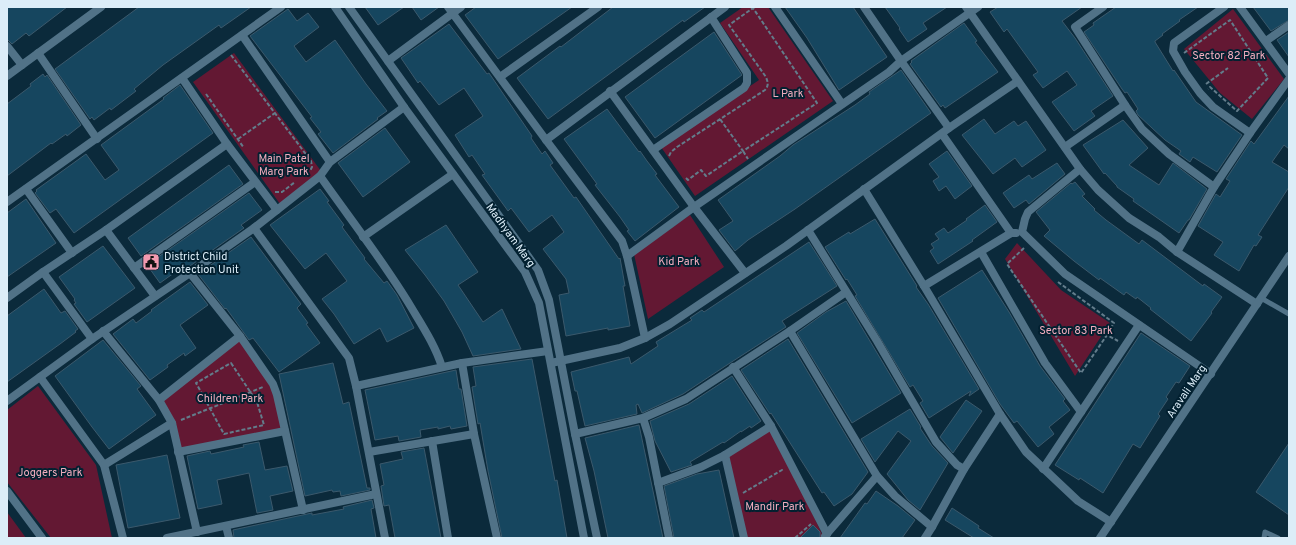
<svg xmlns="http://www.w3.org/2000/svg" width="1296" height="545" font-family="Overpass,sans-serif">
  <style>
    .green { fill: #631833 }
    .building { fill: #16465f; stroke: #3b596c }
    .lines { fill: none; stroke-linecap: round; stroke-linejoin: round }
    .path { stroke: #637c8b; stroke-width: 2; stroke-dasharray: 4 2; stroke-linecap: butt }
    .service { stroke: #517287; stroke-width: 5 }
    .minor { stroke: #517287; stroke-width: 8 }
    .tertiary { stroke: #517287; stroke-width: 8 }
    .labels { text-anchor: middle; stroke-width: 4; stroke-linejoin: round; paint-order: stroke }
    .park-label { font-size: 11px; fill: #f3adbe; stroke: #022030 }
    .street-label { font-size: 11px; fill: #dcedf8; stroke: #022030 }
    .poi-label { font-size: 11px; fill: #dcedf8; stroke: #022030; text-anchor: start }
  </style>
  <rect width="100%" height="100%" fill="#0b2a3b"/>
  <!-- green -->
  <g class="green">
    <path d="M743,7h25l65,94 -138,95 -34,-49 98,-67 -39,-57z"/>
    <path d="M1233,9l51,70 -32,40 -32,-26 -36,-44z"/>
    <path d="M234,53l87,118 -41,33 -87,-122z"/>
    <path d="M690,215l34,52 -76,52 -14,-65z"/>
    <path d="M1017,243l44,47 49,33 -35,53 -70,-117z"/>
    <path d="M240,336l33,48 12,47 -107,21 -19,-52z"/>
    <path d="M38,386l58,79 16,73h-61l-44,-56v-72z"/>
    <path d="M771,426l53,112h-78l-21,-83z"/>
    <path d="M7,512l19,26h-19z"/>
  </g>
  <!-- building -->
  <g class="building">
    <path d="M7,7h60l-38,29 -3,-3 -14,11 -5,-5z"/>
    <path d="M139,7h112l-30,21 -2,-3 -56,40 -29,24 2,2 -25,19 -1,-2 -16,12 -2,-3 -2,2 -35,-50z"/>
    <path d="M365,7h39l-26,18z"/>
    <path d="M412,7h27l-18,13z"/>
    <path d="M476,7h96l-74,52 -33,-44z"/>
    <path d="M613,7h92l-21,15 -1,-2 -135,99 -31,-41 43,-32 1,1z"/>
    <path d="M785,7h68l34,50 -48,33 -32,-52z"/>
    <path d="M885,7h62l-24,16 4,6 -19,13 -9,-13 1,-1z"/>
    <path d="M998,7h84l-20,14 13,17 38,58 -22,15 4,5 -21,15 -22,-29 25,-17 -10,-14 -24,17 -10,-13 5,-3 -31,-43 -3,3 -14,-20z"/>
    <path d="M1116,7h82l-19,13 1,1 -18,13 1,1 -8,6v1l18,29 1,-1 22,32 46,33 -25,37 -24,-15 -3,5 -11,-8 2,-3 -16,-11 -27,-25 -2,-4 2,-2 -11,-17 -2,1 -3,-4 -38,-57 10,-7 -1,-2z"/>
    <path d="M1253,7h36v13l-18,11z"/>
    <path d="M288,9l9,12 11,-8 11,14 -25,19 12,16 29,-22 31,44 21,27 -10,7 1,1 -45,34 -15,-19 3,-2 -11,-14 2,-1 -62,-81z"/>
    <path d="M964,23l13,18 -2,1 23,30 -53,36 -2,-3 -2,2 -31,-43 2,-2 -1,-1z"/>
    <path d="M449,24l38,50 2,-1 43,63 -1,2 11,16 3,-3 8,12 -3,2 24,33 2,-1 43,62 1,-1 5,28h-2l7,40 -22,4v-2l-42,8 -7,-41 10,-2 -3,-14 -23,-30 21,-17 -12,-17 -23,17 -18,-24 -3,3 -26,-36 3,-1 -13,-19 -3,2 -14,-22 28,-19 -19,-28 -25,17 -19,-24 -2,2 -17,-25z"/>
    <path d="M714,32l28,43 -87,63 -30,-41z"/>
    <path d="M1289,32v25l-12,-17z"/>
    <path d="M901,70l30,43 -136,96 -47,31 -13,11 -16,-21 14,-9 -15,-21 62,-44 13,-11 62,-40 15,-11 -1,-2z"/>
    <path d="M43,74l2,3 2,-2 34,50 -14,11 -1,-2 -14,10 -1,-1 -44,33v-72l24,-18 -1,-2z"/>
    <path d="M180,85l33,48 -139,100 -18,-24 -6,4 -15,-20 2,-2 -1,-1 50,-36 19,26 14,-10 -18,-25 63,-46 -1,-1z"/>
    <path d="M1289,96v53l-5,-4 -12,17 17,10v15l-31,48 4,2 -6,9 -2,-1 -15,26 -25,-16 9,-13 -25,-16 18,-32 4,3 10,-16 -4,-2 25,-38 3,3z"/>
    <path d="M607,109l32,43 1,-1 7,10 10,13 -2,1 24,32 -44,34 -8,-10 2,-1 -9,-13 -25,-32 2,-1 -33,-45z"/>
    <path d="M984,119l11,15 19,-13 4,5 8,-5 20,29 -24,17 -7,-9 -22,16 -31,-39z"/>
    <path d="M1123,120l25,28 -19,17 30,20 14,-22 34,26 -18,31h-1l-9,13 -46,-32 1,-2 -17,-12v-1l-12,-13 -1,1 -21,-29z"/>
    <path d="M385,128l25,34 -47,35 -25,-34z"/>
    <path d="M947,151l25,35 -17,13 -9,-13 -7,5 -6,-10 6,-4 -10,-13z"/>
    <path d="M1057,163l8,11 -36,30 -3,-4 -12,8 -11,-15 26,-18 3,4z"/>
    <path d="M229,165l14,19 -102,72 -13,-18z"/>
    <path d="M1075,182l10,12 -3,2 13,13 -1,1 12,10 33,24 3,-4 61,46 1,-2 18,13 -11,15 1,1 -21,28 -41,-32 1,-1 -14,-11 -1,2 -10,-7 -2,3 -24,-17 -1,2 -25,-19 -30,-25 6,-6 -14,-18 35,-29 1,1z"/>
    <path d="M320,189l9,12 -2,1 17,23 -2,2 23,31 -1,1 20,24 3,-2 10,14 17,33 -27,14 -7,-14 -26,16 -20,-30 -12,-15 25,-18 -21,-28 -21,16 -35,-44z"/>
    <path d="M249,193l13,17 -21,15 3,3 -57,40 -2,-3 -25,18 -13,-18z"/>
    <path d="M26,199l30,44 -49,34v-64z"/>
    <path d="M985,205l12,17 -25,18 1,1 -35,23 -8,-13 4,-3 -3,-4 8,-5 -4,-5 9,-6 4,5 19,-13 -1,-1z"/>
    <path d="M875,219l42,67 -1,1 12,17 51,85 -10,7 2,-5 -42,27 -9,-15 3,-2 -10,-16 -3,2 -55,-91 2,-1 -10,-16 -1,1 -21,-33 24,-15 1,2z"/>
    <path d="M446,225l32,47 -20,13 25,37 19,-13 19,40 -48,7 -11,-24 -18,-31 -19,-26 -20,-25z"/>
    <path d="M251,237l50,67 -4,4 11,15 -2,1 14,19 -41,29 -26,-34 -4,2 -23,-32 -1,1 -27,-35z"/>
    <path d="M809,242l28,44 -55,35 4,6 -56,36 -47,31 -41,19 -4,-9 -2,1 1,9 -52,12 -8,-35h-2l-4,-19 58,-15 2,7 27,-18 -2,-4 36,-22 -2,-2 12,-8 2,2z"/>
    <path d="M103,246l32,42 -48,34 -13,-18 2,-1 -2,-3 1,-1 -16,-22z"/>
    <path d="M982,270l27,42 31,54 25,33 -2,2 7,9 -21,17 5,7 -16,13 -21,-26 -3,2 -14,-19 -62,-106z"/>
    <path d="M190,282l18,23 -28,20 16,23 -11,8 -1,-3 -17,12 1,2 -18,13 -37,-46 20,-15 3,4 16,-12 -1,-1z"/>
    <path d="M44,289l17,24 4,-2 13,18 -3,2 1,1 -16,12 -53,38v-66z"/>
    <path d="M846,301l55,92 -49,30 -55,-90 29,-21z"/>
    <path d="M1141,333l49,33 -11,17 -3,-1 -10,15 2,2 -10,15 2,2 -20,32 -7,-4 -30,49 -23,-15 -1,2 -24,-15z"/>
    <path d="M788,339l80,133 -16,22 -18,12 -10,-14 -2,1 -51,-80 -1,1 -29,-44z"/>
    <path d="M103,340l38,46 -4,3 19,26 -47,34 -17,-22 -37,-51z"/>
    <path d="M532,359l23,122 2,-1 10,58h-65l-14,-67 -8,-48 -2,1 -6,-37 4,-1 -3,-19z"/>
    <path d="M333,363l10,41 6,-2 18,86h3v2l-29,6 -1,-5 -7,1 -1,-2 -27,6 -26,-122z"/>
    <path d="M456,370l3,19h2l6,37 -16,3 -1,-3 -12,3v-2l-18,3 1,7 -22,4 -1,-5 -23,4 -10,-50z"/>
    <path d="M732,376l29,45 -10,7 -1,-2 -9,6v-1l-17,12 -1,-1 -33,20 2,3 -21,7 -16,-31 -5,-20 39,-17z"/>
    <path d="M966,400l16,11 -29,42 -13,-16z"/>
    <path d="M910,409l11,18 -1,1 12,18 16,17 -28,47 -12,-10 -21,-26 24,-33 -13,-10 -23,31 -14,-23z"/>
    <path d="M639,425l24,113h-55l-14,-67 -9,-33z"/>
    <path d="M259,442l6,28 22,-4 6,25 -23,5 3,14 -16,3 -8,-40 -32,7 5,24 -24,5 -11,-53 23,-5 1,3 33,-7 -1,-2z"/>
    <path d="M1289,443v72l-33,-23z"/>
    <path d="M424,448l17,90h-46l-6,-33 -5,1 -3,-20 3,-1 -4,-21 23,-5 -2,-7z"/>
    <path d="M167,455l13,63 -52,10 -12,-63z"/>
    <path d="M719,470l15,68h-60l-10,-52 33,-12z"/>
    <path d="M876,491l22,15 17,14 -13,18h-62l25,-35 2,1z"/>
    <path d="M372,500l2,8 -3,1 5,29h-142l-1,-8 79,-17v2l32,-6 -1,-2z"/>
    <path d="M952,508l27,18 -1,2 16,10h-20l-29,-18z"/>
    <path d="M813,525l7,7v6h-20z"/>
  </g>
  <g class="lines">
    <!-- path -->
    <g class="path">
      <path d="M1184,53l46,-33 38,58 -31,33 -27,-24 -2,2"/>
      <path d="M231,55l80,106 1,6 -2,4"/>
      <path d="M1206,84l22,-16"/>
      <path d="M206,94l38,54"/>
      <path d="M238,139l37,-26"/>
      <path d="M669,156l2,-4 6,-5 88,-57c4,-5 3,-7 1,-13l-37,-52 24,-17 64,95 -74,48 -23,-32"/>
      <path d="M686,178l2,2 13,-10 5,6 37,-25 5,8"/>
      <path d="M275,192h7l13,-10"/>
      <path d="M1024,248l-17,16 74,109 26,-38 11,6"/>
      <path d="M1058,282l56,41 -7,12"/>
      <path d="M231,363l26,39 7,23 -40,9 -28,-51z"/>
      <path d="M181,420l82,-33"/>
      <path d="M743,493l39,-23 1,2"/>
      <path d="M795,538l16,-14"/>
    </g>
    <!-- service -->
    <g class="service">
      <path d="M1261,298l28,16"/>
      <path d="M1264,538l1,-6 13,6"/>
    </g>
    <!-- minor -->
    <g class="minor">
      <path d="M448,7l98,133 76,101 5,15 18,82"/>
      <path d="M775,7l67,97"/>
      <path d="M864,7l37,54 77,-54"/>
      <path d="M966,7l114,162 18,21 31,28 30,19 18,15 80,52"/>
      <path d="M1103,7l-28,20 50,78"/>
      <path d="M1224,7l-50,36 -1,8 12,21 15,21 13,14 37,26"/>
      <path d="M1240,7l49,67"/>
      <path d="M242,35l88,127"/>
      <path d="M1266,41l23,-16"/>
      <path d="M7,46l15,19"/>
      <path d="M38,53l59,86"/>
      <path d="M388,61l73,-54"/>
      <path d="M500,77l98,-70"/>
      <path d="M182,78l45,66 50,66"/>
      <path d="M610,91l84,116 51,66"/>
      <path d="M942,134l69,99"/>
      <path d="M546,140l179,-133"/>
      <path d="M1065,147l60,-42 17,24 27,25 45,33"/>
      <path d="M653,150l91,-62 3,-5v-10l-36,-56"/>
      <path d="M1080,169l-52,43 -3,7 -3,13 43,42 146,100"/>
      <path d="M320,176c31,44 64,86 91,131 12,20 24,38 31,60"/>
      <path d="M26,189l46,64"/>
      <path d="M864,189l60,97 76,128 26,38 52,49 33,21"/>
      <path d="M7,202l274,-195"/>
      <path d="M254,228l95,130 7,28 29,152"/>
      <path d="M106,230l49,66"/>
      <path d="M808,230l69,111 59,101 21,23 7,4"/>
      <path d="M363,237l90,-63"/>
      <path d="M981,252l64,111 36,49"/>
      <path d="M1177,252l37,-65 36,-54 39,-54"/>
      <path d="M627,256l67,-49 195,-135 12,-11 48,67"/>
      <path d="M134,268l121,-86"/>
      <path d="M43,272l49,67"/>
      <path d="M190,273l50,63 33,48 4,11 26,115"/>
      <path d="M924,286l87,-53h5"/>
      <path d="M7,298l36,-26 63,-42 121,-86"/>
      <path d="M103,331l56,69 13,23 25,109"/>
      <path d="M790,331l87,145 18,20 37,31"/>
      <path d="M462,363l12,71 23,104"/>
      <path d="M551,363l69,-15 25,-10 25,-14 116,-78 163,-118 69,-47"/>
      <path d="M733,367l38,59 56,108"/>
      <path d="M40,377l64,88 19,73"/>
      <path d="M356,386l106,-23 86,-12"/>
      <path d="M159,400l81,-64"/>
      <path d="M7,401l85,-62 98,-66 64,-45 66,-52 10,-14 74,-55"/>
      <path d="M643,418l6,19 20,101"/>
      <path d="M575,434l68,-16 43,-19 104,-68 56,-39"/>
      <path d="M432,441l16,97"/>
      <path d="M178,452l107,-21"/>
      <path d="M369,452l105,-18"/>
      <path d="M725,455l19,83"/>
      <path d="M104,465l68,-42"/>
      <path d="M1043,469l96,-144"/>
      <path d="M658,483l43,-16 24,-12 46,-29"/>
      <path d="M7,491l35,47"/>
      <path d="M226,526l3,12"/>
      <path d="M825,536l52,-60"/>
      <path d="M167,538l209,-44"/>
      <path d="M925,538l7,-11 32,-58 36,-55"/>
    </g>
    <!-- tertiary -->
    <g class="tertiary">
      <path d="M335,7l69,100 121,165 14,31 45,235"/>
      <path d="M349,7l189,263 11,30 26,134 22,104"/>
      <path d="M7,76l94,-69"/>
      <path d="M1100,538l189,-282"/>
    </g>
  </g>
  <!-- icons -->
  <defs>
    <symbol id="civic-square" viewBox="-11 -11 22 22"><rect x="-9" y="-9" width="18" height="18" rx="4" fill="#f29ab0" stroke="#022030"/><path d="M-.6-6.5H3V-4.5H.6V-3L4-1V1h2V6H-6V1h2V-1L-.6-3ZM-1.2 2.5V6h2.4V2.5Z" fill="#111"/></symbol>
  </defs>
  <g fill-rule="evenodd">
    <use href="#civic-square" x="141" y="252" width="20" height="20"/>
  </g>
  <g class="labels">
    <!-- park labels -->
    <g class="park-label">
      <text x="1229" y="59">Sector 82 Park</text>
      <text x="788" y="97">L Park</text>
      <text x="284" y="162">Main Patel<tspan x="284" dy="13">Marg Park</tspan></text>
      <text x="679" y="265">Kid Park</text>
      <text x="1076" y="334">Sector 83 Park</text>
      <text x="230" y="402">Children Park</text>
      <text x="50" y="476">Joggers Park</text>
      <text x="775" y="510">Mandir Park</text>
    </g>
    <!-- street labels -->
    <g class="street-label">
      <text transform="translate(511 235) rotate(54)" y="4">Madhyam Marg</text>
      <text transform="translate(1186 391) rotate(-56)" y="4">Aravali Marg</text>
    </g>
    <!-- poi labels -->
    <g class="poi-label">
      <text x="164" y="260">District Child<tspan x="164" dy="13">Protection Unit</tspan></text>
    </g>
  </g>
  <!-- border -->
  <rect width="1296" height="545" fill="none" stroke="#dcedf8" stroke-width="16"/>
</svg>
